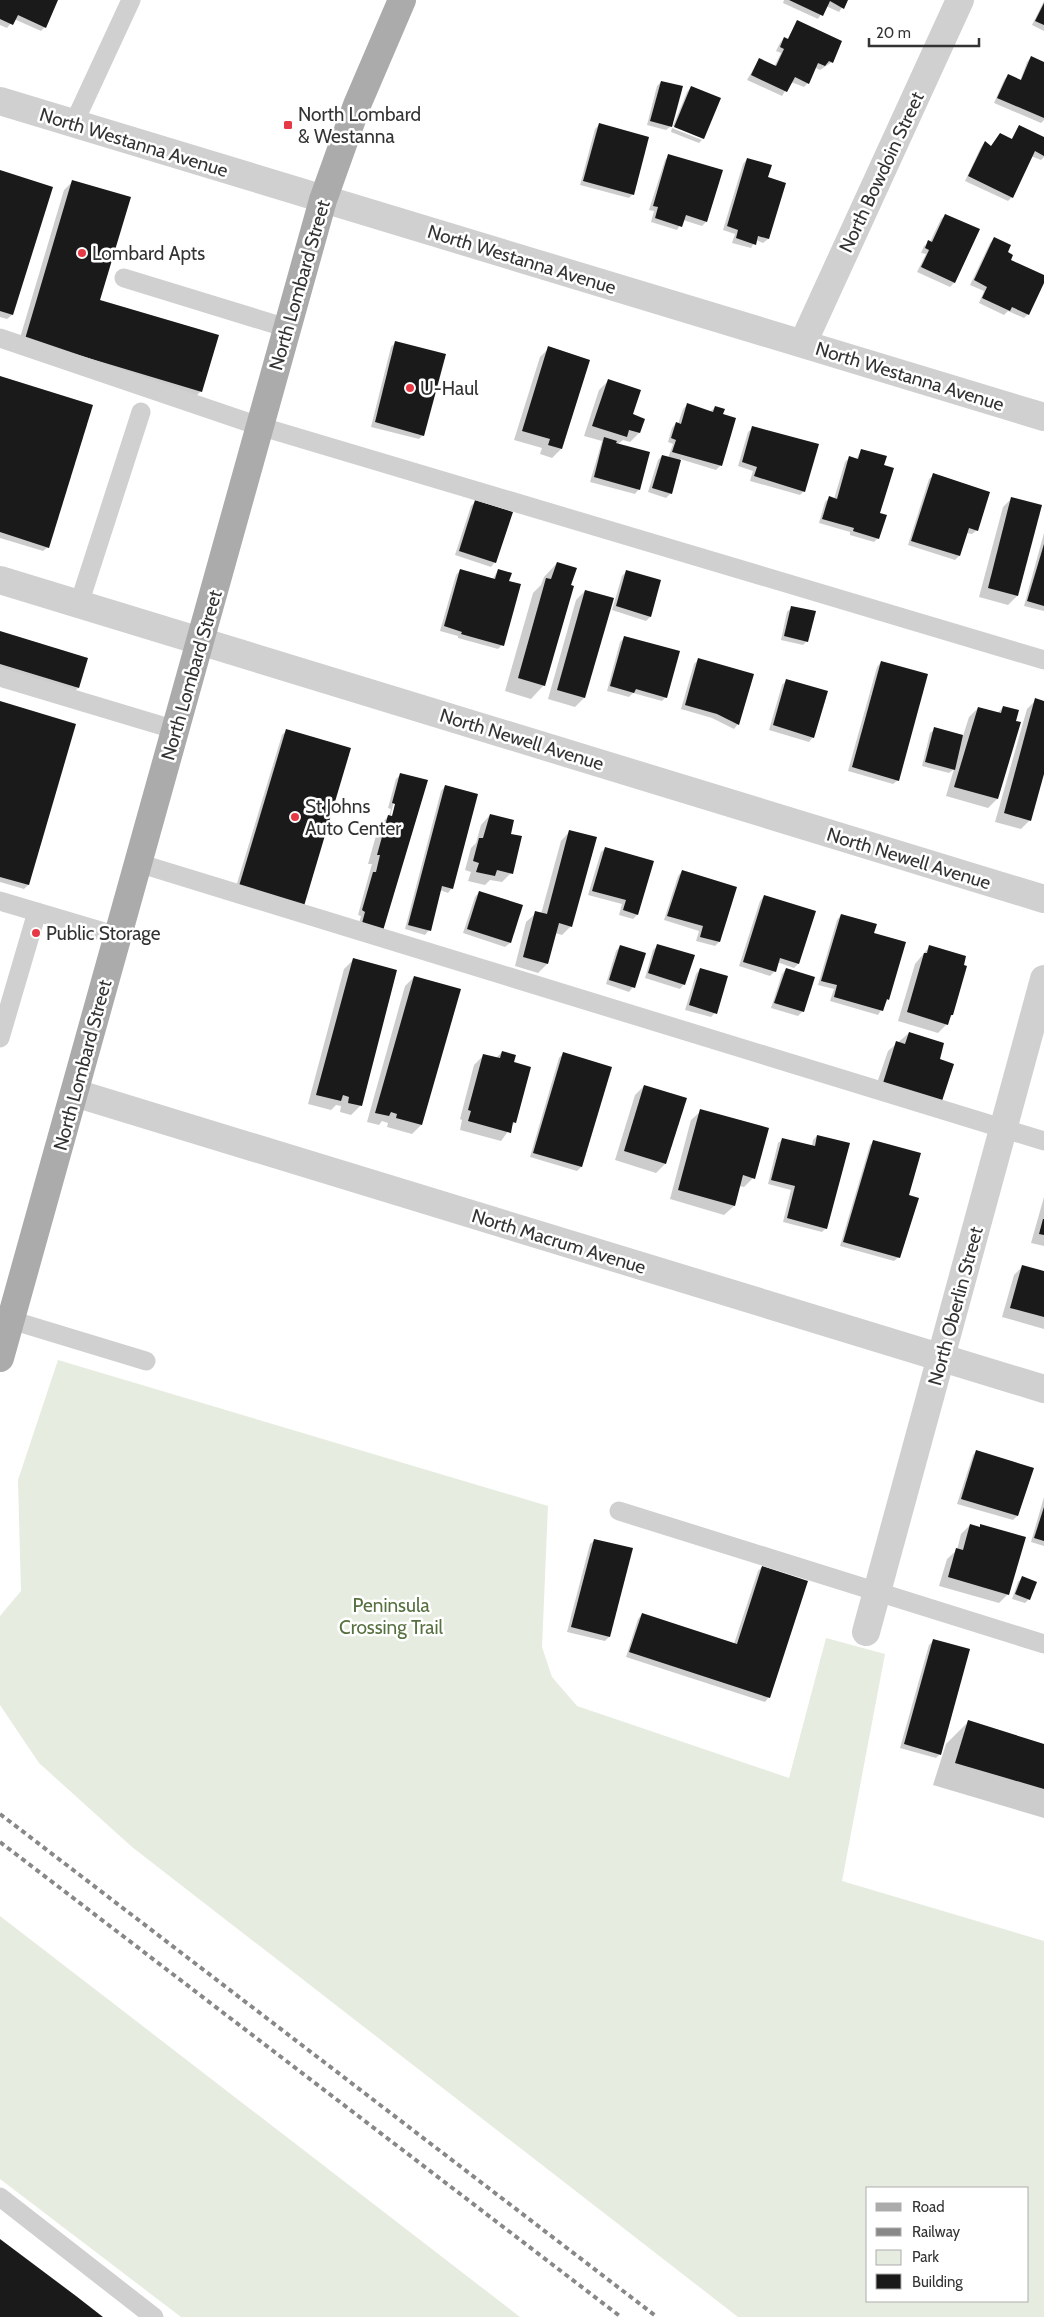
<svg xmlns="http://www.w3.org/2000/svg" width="1044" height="2317" font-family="Cabin,sans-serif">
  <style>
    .green { fill: #e6ecdf; fill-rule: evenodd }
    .shadow { fill: #0003; fill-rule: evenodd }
    .building { fill: #1a1a1a }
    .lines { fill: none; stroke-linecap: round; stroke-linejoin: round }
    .lane { stroke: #d0d0d0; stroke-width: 19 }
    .street { stroke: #d0d0d0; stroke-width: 28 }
    .primary { stroke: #ababab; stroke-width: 28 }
    .rail { stroke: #888; stroke-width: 4; stroke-dasharray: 5 4; stroke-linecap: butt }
    .poi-dot { fill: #e63946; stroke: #fff; stroke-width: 2 }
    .labels { text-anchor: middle; stroke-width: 5; stroke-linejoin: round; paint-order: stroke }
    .poi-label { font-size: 19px; fill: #333; stroke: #fff; text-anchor: start }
    .street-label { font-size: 19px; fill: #333; stroke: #fff }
    .park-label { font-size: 19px; fill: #56703f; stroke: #fff }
  </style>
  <rect width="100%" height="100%" fill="#fff"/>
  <!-- green -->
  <g class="green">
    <path d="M58,1360l490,146 -6,141 10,30 25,29 212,72 37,-140 59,16 -43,227 202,60v376h-306l-606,-470 -93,-84 -39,-58v-89l21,-25 -3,-111zM868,2188h160v113h-160z"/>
    <path d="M0,1916l520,401h-339l-181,-138z"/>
  </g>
  <!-- shadow -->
  <g class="shadow">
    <path d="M0,0h57l-12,27 -4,4 -27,-12 -7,9 -7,-3z"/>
    <path d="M784,0h63l-8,12 -13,-6 -8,13 -35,-16z"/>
    <path d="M1044,1v30l-12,-6z"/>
    <path d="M797,22l35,40 -12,8 -6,-3 -6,16 -4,4 -13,-5 -9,14 -35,-16 12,-21 15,8 7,-14 -5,-2 4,-8 4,-5 3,2z"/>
    <path d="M1031,57l13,6v57l-3,3 -47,-20 10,-23 4,-5 12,6 7,-19z"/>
    <path d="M661,82l9,45 -4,3 -19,-5 10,-39z"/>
    <path d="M691,87l28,11 -16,41 -30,-13 14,-34z"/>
    <path d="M599,125l34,69 -4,4 -49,-13 15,-56z"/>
    <path d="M1019,126l25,12v19l-3,3 -10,-4 -19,41 -4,4 -43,-20 16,-34 4,-5 6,5 20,-7z"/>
    <path d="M672,128l30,12 -3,3 -28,-11z"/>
    <path d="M669,155l37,67 -4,4 -19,-6 -6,10 -26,-8 3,-11 -5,-1 16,-50z"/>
    <path d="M747,159l19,19 2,61 -5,4 -7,-3 -5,8 -19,-5 3,-9 -12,-4 20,-66z"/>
    <path d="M0,172l12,143 -5,4 -7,-2z"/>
    <path d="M73,181l25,120 103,90 -9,9 -175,-52 47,-158z"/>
    <path d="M946,215l33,15 -25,53 -4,4 -33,-15 9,-18 -5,-1 3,-7 6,-4 11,-23z"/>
    <path d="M994,238l12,15 3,8 35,15 -16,38 -4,4 -16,-7 -4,4 -25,-12 5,-12 -14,-6 20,-42z"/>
    <path d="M395,343l28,92 -4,4 -48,-12 20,-80z"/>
    <path d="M549,348l39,12 -27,89 -9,9 -12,-4 2,-6 -28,-8 26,-83z"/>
    <path d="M0,377l48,170 -5,4 -43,-13z"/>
    <path d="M608,381l23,34 8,18 -9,9 -7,-2 -5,4 21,45 -4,5 -45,-12 12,-41 -18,-5 15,-46z"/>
    <path d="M687,405l23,7 5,-5 7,8 13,4 -15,47 -4,4 -36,-11 -9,34 -5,5 -18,-6 10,-32 4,-4 6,2 5,-14 -5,-2 4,-14 4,-5 2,1 5,-15z"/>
    <path d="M753,428l51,63 -4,4 -50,-14 3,-10 -15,-5 10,-34z"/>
    <path d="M861,450l21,16 -4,72 -4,4 -24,-7v-3l-31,-9 6,-21 4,-4 5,1 11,-37 4,-4 7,2z"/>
    <path d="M934,475l43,55 -5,4 -6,-1 -7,23 -4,4 -47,-15 21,-66z"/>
    <path d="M1012,498l5,98 -9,9 -29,-8 24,-90z"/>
    <path d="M476,501l19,61 -4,5 -36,-12 16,-49z"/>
    <path d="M1044,533v78l-20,-5z"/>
    <path d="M557,563l-13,122 -13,14 -26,-8 28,-98 8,-8 3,-8z"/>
    <path d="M460,570l33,9 5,-9 10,12 -6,63 -4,4 -40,-11v-2l-18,-5 16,-56z"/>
    <path d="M626,572l24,45 -4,4 -34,-11 10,-34z"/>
    <path d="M585,591l-1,107 -9,9 -27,-8 28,-99z"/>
    <path d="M792,607l15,34 -4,4 -22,-5 6,-28z"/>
    <path d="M0,633l78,55 -4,4 -74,-23z"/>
    <path d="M624,638l42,59 -4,4 -29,-8 -4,4 -22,-6 13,-49z"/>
    <path d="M698,660l40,64 -4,5 -22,-11 -31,-9 13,-45z"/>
    <path d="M881,662l17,118 -5,4 -45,-13 29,-104z"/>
    <path d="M787,680l26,57 -4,5 -40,-12 13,-45z"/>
    <path d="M1036,700l8,2v67l-14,51 -9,9 -26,-7 32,-113z"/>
    <path d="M0,703l28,182 -4,4 -24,-7z"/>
    <path d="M1003,707l11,15 5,1 -22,76 -9,9 -42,-12 8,-27 -5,4 -27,-7 8,-33 5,-4 28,7 6,-19 9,-9 19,6z"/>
    <path d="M286,731l13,178 -64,-19 47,-155z"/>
    <path d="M401,774l-4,105 -40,52 4,-15 -3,-1 14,-51h-4l11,-39 10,-9 2,-7 -3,-1 8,-29zM395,798l2,1 -4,18h-3z"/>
    <path d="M445,786l7,102 -4,5 -8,-3 -11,40 -4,5 -20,-6 36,-138z"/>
    <path d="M490,815l20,20 1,38 -9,9 -12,-2 -5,5 -17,-4 3,-9 -6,-2 6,-22 5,-5 5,-18z"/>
    <path d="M570,831l1,95 -9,9 -7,-2 -8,31 -9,9 -23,-7 11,-44 10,-9 5,1 20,-73z"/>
    <path d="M606,848l31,67 -4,4 -14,-4 3,-11 -34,-9 13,-43z"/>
    <path d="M682,871l37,71 -4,4 -19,-5 3,-10 -35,-11 14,-44z"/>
    <path d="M479,892l43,14 -12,37 -5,4 -42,-14 12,-36z"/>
    <path d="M764,896l50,16 -16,52 -4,4 -17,-6 -3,10 -4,4 -31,-10 21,-65z"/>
    <path d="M841,915l31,19 16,65 -10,16 -48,-14 4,-12 -16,-4 19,-65z"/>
    <path d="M658,945l26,39 -4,5 -35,-11 8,-28z"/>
    <path d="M620,946l13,41 -4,5 -23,-8 10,-33z"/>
    <path d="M930,946l22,69 -5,9 -9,9 -40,-12 17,-57z"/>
    <path d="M354,959l42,12 -36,135 -9,9 -11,-3 1,-6 -5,-1 -5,5 -23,-6 36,-135z"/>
    <path d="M700,969l15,44 -4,4 -26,-7 11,-36z"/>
    <path d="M786,969l17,42 -5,5 -27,-8 11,-34z"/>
    <path d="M414,977l7,148 -9,9 -25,-7 1,-4 -6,-2 -3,4 -12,-3 38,-136z"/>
    <path d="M909,1033l34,11 -69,48 14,-41z"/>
    <path d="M502,1052l10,11 3,59 -14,19 -41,-11 2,-10 -2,-1 14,-54 9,-9 12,3z"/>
    <path d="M563,1054l18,113 -4,4 -47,-14 29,-99z"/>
    <path d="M644,1086l21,78 -9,9 -41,-13 20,-65z"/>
    <path d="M701,1111l52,67 -9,9 -5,-1 -5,20 -10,9 -54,-16 21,-79z"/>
    <path d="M817,1136l9,92 -4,4 -39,-10 8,-32 -23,-6 10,-41 5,-4 29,7 1,-6z"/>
    <path d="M874,1141l34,55 -9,61 -5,4 -54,-15 30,-101z"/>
    <path d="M1044,1197v49l-13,-3z"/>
    <path d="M1023,1266l21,7v56l-42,-12 12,-42z"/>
    <path d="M977,1451l56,17 -16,48 -4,4 -56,-16 16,-49z"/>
    <path d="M1044,1497v49l-13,-4z"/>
    <path d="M970,1525l9,3 2,-2 27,68 -9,9 -60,-17 8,-27 10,-9 4,-16z"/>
    <path d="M595,1540l36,9 -22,88 -4,4 -38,-9 23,-88z"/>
    <path d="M762,1567l7,130 -4,5 -139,-45 12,-38 4,-5 92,30 24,-73z"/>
    <path d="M1022,1578l7,21 -4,4 -13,-4 6,-17z"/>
    <path d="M934,1640l6,114 -4,4 -36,-10 29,-103z"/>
    <path d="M968,1722l76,23v73l-111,-33 13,-41z"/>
  </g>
  <!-- building -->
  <g class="building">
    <path d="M0,0h58l-12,28 -28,-13 -5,10 -13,-6z"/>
    <path d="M789,0h59l-4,9 -14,-8 -7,15z"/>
    <path d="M1044,3v22l-9,-4z"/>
    <path d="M797,20l45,21 -9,22 -4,-2 -4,5 -7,-3 -9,21 -14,-7 -8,15 -36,-17 8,-17 17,8 8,-17 -4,-2 4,-10 4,2z"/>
    <path d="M1031,56l13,6v56l-47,-20 11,-24 13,6z"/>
    <path d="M661,81l22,5 -11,41 -22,-6z"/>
    <path d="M691,86l30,12 -17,41 -30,-12z"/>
    <path d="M599,123l50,14 -15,58 -51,-14z"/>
    <path d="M1019,125l25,12v19l-9,-5 -22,47 -45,-22 17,-35 6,5 9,-13 12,6z"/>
    <path d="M668,154l55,16 -16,52 -21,-7 -4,12 -27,-9 3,-11 -5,-1z"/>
    <path d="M747,158l25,7 -4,12 18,6 -17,56 -11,-3 -2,9 -20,-7 2,-8 -11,-4z"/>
    <path d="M0,170l53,17 -40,128 -13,-4z"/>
    <path d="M72,180l59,17 -31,103 119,35 -17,57 -177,-53z"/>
    <path d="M945,214l35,15 -25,54 -34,-16 8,-17 -4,-2 3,-8 4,2z"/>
    <path d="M994,237l17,8 -3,7 5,3 -2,5 33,15v8l-15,32 -17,-8 -2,4 -28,-13 5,-11 -13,-7z"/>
    <path d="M395,341l51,13 -22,82 -49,-14z"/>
    <path d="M548,346l42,14 -28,89 -14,-4 2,-6 -28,-8z"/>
    <path d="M0,376l93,29 -44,143 -49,-16z"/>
    <path d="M608,379l33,11 -8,24 12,5 -5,14 -11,-3 -2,7 -35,-11z"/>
    <path d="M687,403l26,9 2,-6 10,3 -2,5 13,4 -14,48 -50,-14 4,-12 -5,-2 5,-16 5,2z"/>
    <path d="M752,426l67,18 -14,48 -51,-16 3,-9 -15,-5z"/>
    <path d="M604,437l13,4 -1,2 34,9 -10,38 -46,-13z"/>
    <path d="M861,449l26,7 -3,9 10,3 -14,45 7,2 -8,24 -26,-8 1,-3 -32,-9 7,-23 8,3 12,-43 9,3z"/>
    <path d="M662,455l19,5 -9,34 -20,-6z"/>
    <path d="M933,473l57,19 -12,39 -9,-3 -9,28 -49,-15z"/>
    <path d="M1011,497l31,8 -24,91 -30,-8z"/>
    <path d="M475,500l38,12 -17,51 -37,-12z"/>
    <path d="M1044,544v62l-17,-5z"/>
    <path d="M557,562l20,6 -6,17 3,1 -29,100 -27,-8 28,-100 5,1z"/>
    <path d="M460,569l35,10 3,-10 14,4 -3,8 12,3 -17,62 -43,-12 1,-2 -18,-6z"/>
    <path d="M626,570l35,10 -10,37 -35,-11z"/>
    <path d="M585,590l29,8 -29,100 -28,-8z"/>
    <path d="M791,606l25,5 -8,31 -24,-6z"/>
    <path d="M0,631l88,27 -9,30 -79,-24z"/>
    <path d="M624,636l56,15 -13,47 -31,-9 -2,4 -24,-7z"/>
    <path d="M698,658l56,16 -15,51 -22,-11 -32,-9z"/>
    <path d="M881,661l47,13 -29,107 -47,-14z"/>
    <path d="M786,679l42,12 -14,47 -41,-13z"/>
    <path d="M1035,698l9,3v73l-13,47 -27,-8z"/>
    <path d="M0,701l76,23 -47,161 -29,-8z"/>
    <path d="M1003,706l16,4 -3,11 5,1 -23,77 -44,-12 24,-80 23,6z"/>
    <path d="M934,727l29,8 -8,35 -30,-8z"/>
    <path d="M286,729l65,19 -47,158 -65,-20z"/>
    <path d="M400,773l28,7 -46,154 -21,-7 4,-15 -3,-2 11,-38h3l4,-17h-3l11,-40 4,1 3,-12 -3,-1z"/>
    <path d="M445,785l33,9 -25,95 -11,-3 -11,45 -23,-6z"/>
    <path d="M490,814l24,6 -3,14 11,2 -9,38 -16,-4 -2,6 -19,-4 3,-9 -6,-2 6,-23h4z"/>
    <path d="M569,830l28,7 -25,90 -13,-4 -11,41 -25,-7 12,-46 12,3z"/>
    <path d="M605,847l49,14 -16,54 -15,-5 3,-10 -34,-9z"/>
    <path d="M682,870l55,17 -17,55 -20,-5 3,-11 -36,-10z"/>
    <path d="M479,891l44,14 -12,38 -44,-14z"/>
    <path d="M764,895l52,16 -17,53 -19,-6 -4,14 -33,-10z"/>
    <path d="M841,914l36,10 -3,9 32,9 -17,58 -2,-1 -4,12 -49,-14 3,-12 -16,-4z"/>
    <path d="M657,944l38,11 -10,30 -37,-12z"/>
    <path d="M620,945l26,8 -11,35 -26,-8z"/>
    <path d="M929,945l37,11 -2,9 3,1 -14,49h-2l-3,10 -41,-13 17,-59h3z"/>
    <path d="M353,958l44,12 -35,136 -14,-3 1,-6 -6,-2 -2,6 -25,-6z"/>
    <path d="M700,968l28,8 -11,38 -28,-9z"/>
    <path d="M786,968l29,9 -11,35 -30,-9z"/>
    <path d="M414,976l47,13 -39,136 -26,-7 1,-4 -6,-2 -2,4 -14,-3z"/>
    <path d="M909,1032l35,11 -4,16 14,5 -12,37 -59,-18 13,-42 9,3z"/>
    <path d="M502,1051l14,4 -2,7 17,5 -15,56 -3,-1 -2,11 -43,-12 3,-10 -3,-1 15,-56 17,4z"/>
    <path d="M563,1052l49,15 -30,100 -49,-14z"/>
    <path d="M644,1085l43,13 -21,66 -42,-13z"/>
    <path d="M700,1109l69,19 -14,51 -12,-4 -8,31 -57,-16z"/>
    <path d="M817,1135l33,8 -23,86 -40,-11 8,-32 -24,-6 11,-42 33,8z"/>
    <path d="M873,1140l48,13 -12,42 10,3 -19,60 -57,-16z"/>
    <path d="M1043,1219h1v16l-5,-1z"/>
    <path d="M1022,1265l22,6v46l-34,-9z"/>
    <path d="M976,1450l58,18 -16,48 -57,-17z"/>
    <path d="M1044,1507v34l-10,-3z"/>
    <path d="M970,1524l10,3v-3l46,13 -17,58 -61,-18 8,-29 7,2z"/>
    <path d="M594,1539l39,9 -23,89 -39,-10z"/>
    <path d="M762,1566l46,15 -38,117 -141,-46 13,-39 95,31z"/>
    <path d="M1022,1576l15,6 -7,18 -15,-6z"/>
    <path d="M933,1639l37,10 -29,106 -37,-11z"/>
    <path d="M968,1720l76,24v45l-89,-26z"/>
    <path d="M0,2239l76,57 27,21h-103z"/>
  </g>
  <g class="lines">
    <!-- lane -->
    <g class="lane">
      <path d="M74,123l57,-123"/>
      <path d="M124,278l163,50"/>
      <path d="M0,338l259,88 785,234"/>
      <path d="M79,604l62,-192"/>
      <path d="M0,677l176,53"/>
      <path d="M138,863l906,278"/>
      <path d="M0,901l118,35"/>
      <path d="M0,1038l37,-126"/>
      <path d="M11,1320l135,41"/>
      <path d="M619,1511l425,133"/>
      <path d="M0,2197l154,120"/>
    </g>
    <!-- street -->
    <g class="street">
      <path d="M0,101l1044,316"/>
      <path d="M803,343l157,-343"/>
      <path d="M0,580l1044,319"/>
      <path d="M75,1093l969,296"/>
      <path d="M866,1632l178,-653"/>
    </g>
    <!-- primary -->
    <path class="primary" d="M0,1358l323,-1158 34,-95 45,-105"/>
    <!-- rail -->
    <g class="rail">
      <path d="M0,1814l657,503"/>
      <path d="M0,1842l621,475"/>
    </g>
  </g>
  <!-- markers -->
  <g class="poi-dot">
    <rect x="283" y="120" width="10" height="10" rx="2.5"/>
    <circle cx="82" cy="253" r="5"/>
    <circle cx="410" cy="388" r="5"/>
    <circle cx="295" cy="817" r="5"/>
    <circle cx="36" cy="933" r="5"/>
  </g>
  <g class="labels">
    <!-- poi labels -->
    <g class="poi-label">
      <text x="298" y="121">North Lombard<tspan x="298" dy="22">&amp; Westanna</tspan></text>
      <text x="92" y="260">Lombard Apts</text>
      <text x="420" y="395">U-Haul</text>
      <text x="305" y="813">St Johns<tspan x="305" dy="22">Auto Center</tspan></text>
      <text x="46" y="940">Public Storage</text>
    </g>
    <!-- street labels -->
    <g class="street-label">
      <text transform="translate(134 142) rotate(17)" y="7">North Westanna Avenue</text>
      <text transform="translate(881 172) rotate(-65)" y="7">North Bowdoin Street</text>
      <text transform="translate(522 259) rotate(17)" y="7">North Westanna Avenue</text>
      <text transform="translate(299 285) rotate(-74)" y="7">North Lombard Street</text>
      <text transform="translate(910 376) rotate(17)" y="7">North Westanna Avenue</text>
      <text transform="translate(191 675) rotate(-74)" y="7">North Lombard Street</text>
      <text transform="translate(522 739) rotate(17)" y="7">North Newell Avenue</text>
      <text transform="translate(909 858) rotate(17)" y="7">North Newell Avenue</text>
      <text transform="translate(82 1065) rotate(-75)" y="7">North Lombard Street</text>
      <text transform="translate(559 1241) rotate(17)" y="7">North Macrum Avenue</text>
      <text transform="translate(955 1306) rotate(-75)" y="7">North Oberlin Street</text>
    </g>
    <!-- park labels -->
    <g class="park-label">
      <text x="391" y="1612">Peninsula<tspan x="391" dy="22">Crossing Trail</tspan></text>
    </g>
  </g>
  <!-- legend -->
  <rect x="866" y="2187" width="162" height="115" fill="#ffffff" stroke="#adadad"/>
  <rect x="876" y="2203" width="25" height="8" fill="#ababab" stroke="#adadad"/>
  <text x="912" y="2212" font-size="15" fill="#333333">Road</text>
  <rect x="876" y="2228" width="25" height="8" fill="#888888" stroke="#adadad"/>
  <text x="912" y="2237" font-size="15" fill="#333333">Railway</text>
  <rect x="876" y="2250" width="25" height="15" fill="#e6ecdf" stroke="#adadad"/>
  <text x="912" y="2262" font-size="15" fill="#333333">Park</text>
  <rect x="876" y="2274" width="25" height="15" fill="#1a1a1a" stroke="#adadad"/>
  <text x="912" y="2287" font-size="15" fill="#333333">Building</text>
  <!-- scale -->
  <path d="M869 38v8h110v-8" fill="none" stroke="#333333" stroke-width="2.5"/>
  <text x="876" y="38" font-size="15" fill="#333333" stroke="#ffffff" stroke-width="4" paint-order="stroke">20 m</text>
</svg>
